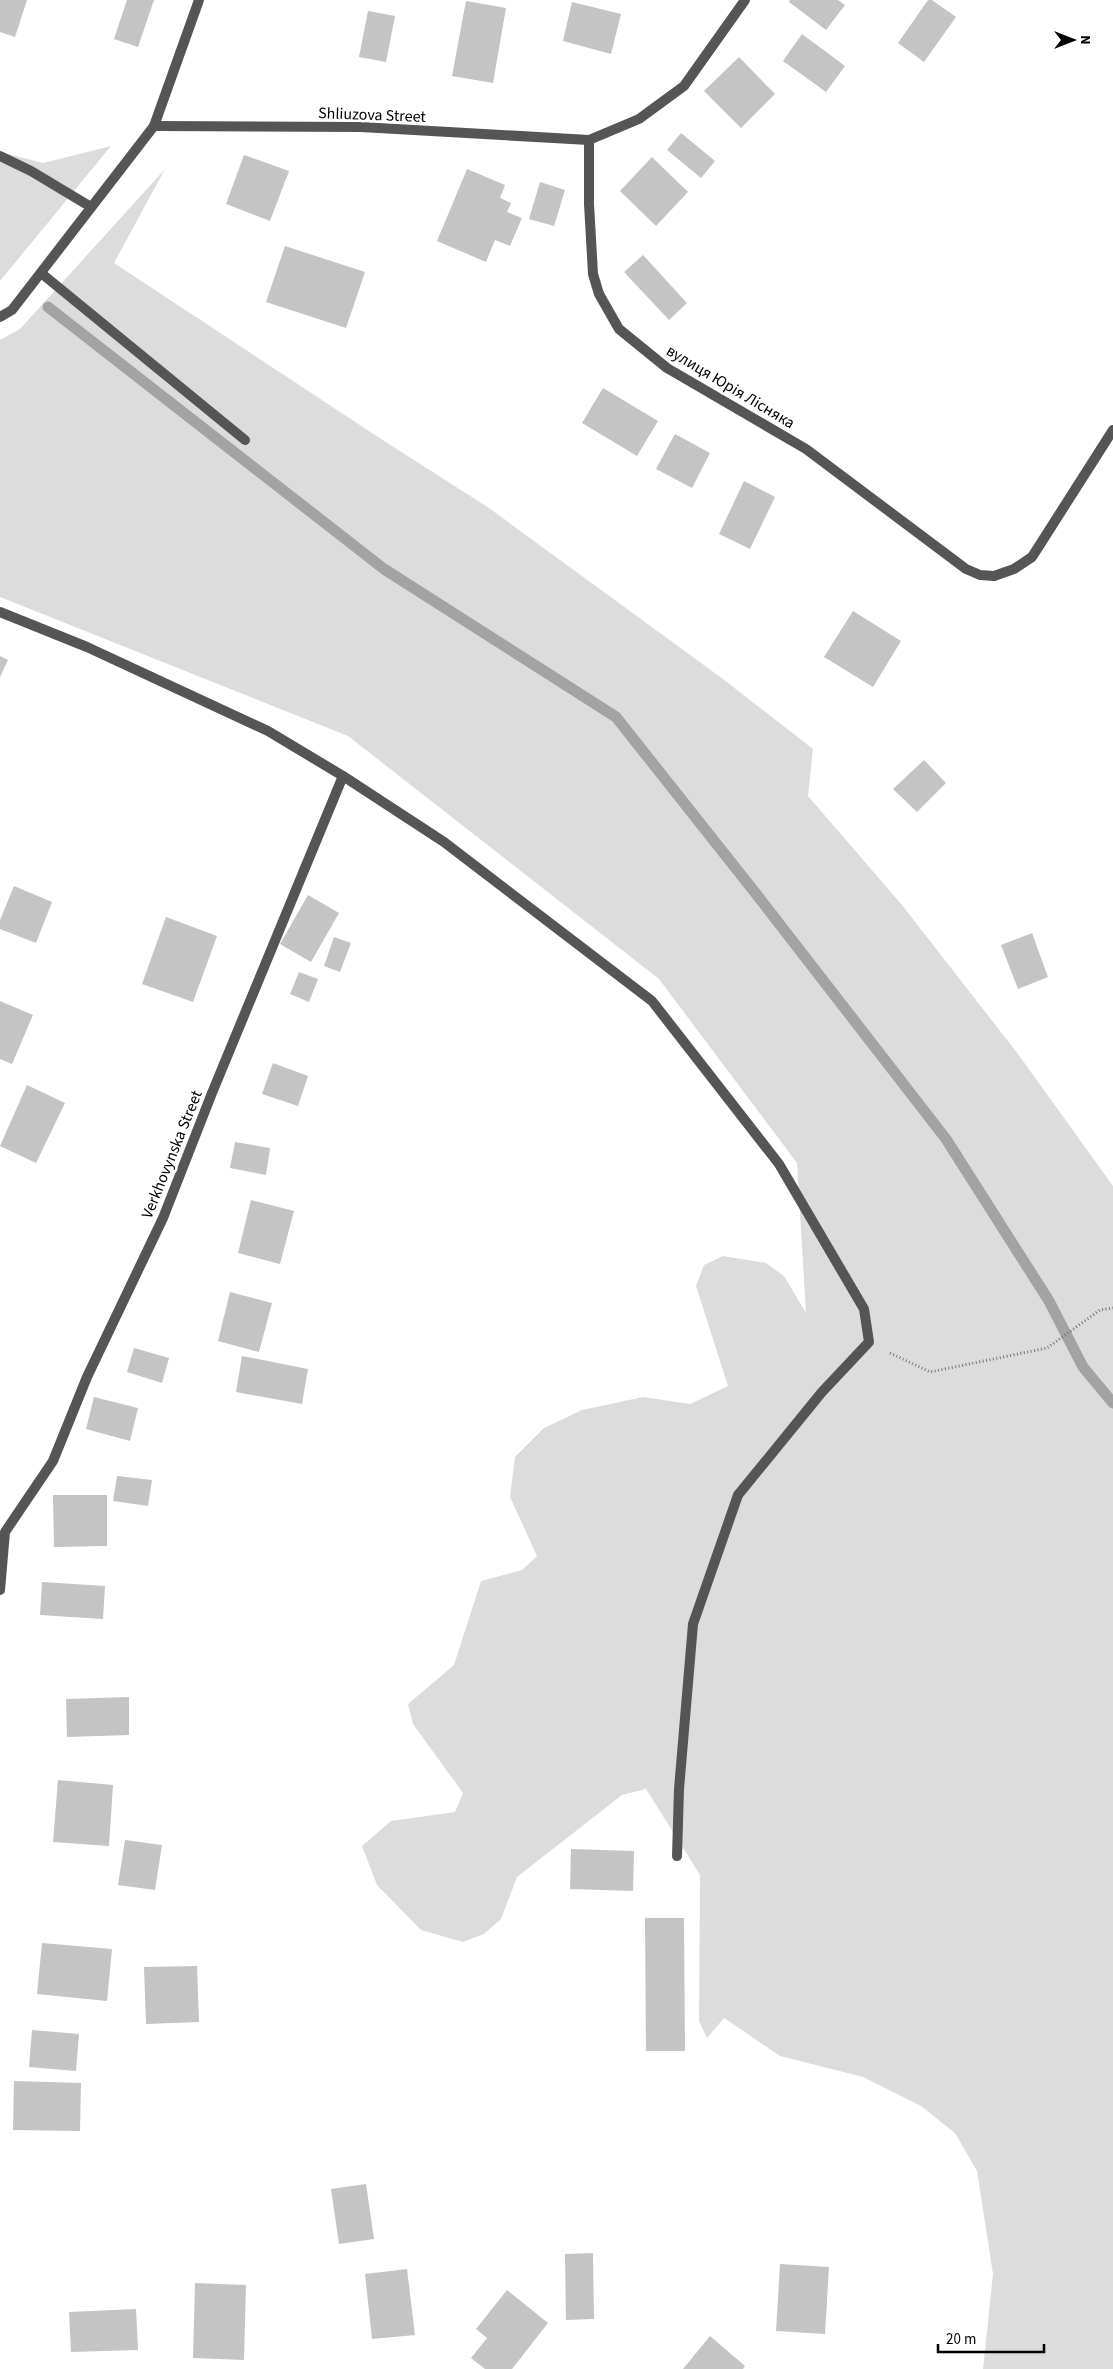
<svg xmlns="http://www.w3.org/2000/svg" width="1113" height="2369" font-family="'Source Sans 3',sans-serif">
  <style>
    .green { fill: #dcdcdc }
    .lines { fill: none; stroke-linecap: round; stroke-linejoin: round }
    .stream { stroke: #a3a3a3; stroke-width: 11 }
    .building { fill: #c4c4c4 }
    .path { stroke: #777; stroke-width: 3; stroke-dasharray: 1 2.5; stroke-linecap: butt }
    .service { stroke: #555; stroke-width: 10 }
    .minor { stroke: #555; stroke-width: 10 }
    .labels { text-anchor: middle; stroke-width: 5; stroke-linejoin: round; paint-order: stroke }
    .street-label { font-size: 16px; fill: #000; stroke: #fff }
  </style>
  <rect width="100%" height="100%" fill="#fff"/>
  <!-- green -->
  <g class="green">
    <path d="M111,146l-111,135v-129l43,11z"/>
    <path d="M165,169l-51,94 264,174 111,71 234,171 90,70 -5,47 94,109 116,149 95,132v1183h-130l10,-95 -16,-103 -22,-38 -34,-27 -58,-29 -83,-21 -56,-38 -17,20 -8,-17 1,-146 -54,-86 -24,6 -105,82 -16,42 -17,15 -21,8 -42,-12 -44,-45 -15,-39 29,-25 64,-9 8,-19 -50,-69 -5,-20 46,-39 27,-84 41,-11 15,-14 -27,-59 5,-40 29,-29 38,-18 61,-13 47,7 38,-18 -32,-100 8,-21 19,-9 43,7 18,13 22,37 -9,-150 -138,-184 -311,-243 -348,-139v-257l20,-11z"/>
  </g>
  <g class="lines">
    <!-- stream -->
    <path class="stream" d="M48,307l336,262 232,148 141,178 189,244 103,162 34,66 30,36"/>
  </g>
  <!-- building -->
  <g class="building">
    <path d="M0,0h27l-12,37 -15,-5z"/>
    <path d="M127,0h27l-16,47 -24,-8z"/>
    <path d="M790,0h48l7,5 -19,25 -37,-28z"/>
    <path d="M928,0h4l24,17 -32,45 -26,-19z"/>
    <path d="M466,1l40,7 -13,75 -41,-7z"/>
    <path d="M572,2l49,12 -10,40 -48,-13z"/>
    <path d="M368,11l27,5 -9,46 -27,-5z"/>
    <path d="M802,34l43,32 -19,26 -43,-31z"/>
    <path d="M739,57l36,37 -34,34 -37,-37z"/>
    <path d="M681,133l34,28 -14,17 -34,-28z"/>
    <path d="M244,155l45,16 -19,50 -44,-17z"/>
    <path d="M652,157l36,35 -32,34 -36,-35z"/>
    <path d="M467,169l38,16 -5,13 11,5 -4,9 15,6 -12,28 -15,-6 -9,22 -49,-21z"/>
    <path d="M540,182l25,8 -11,36 -25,-7z"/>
    <path d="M285,246l80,26 -19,56 -80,-26z"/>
    <path d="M643,255l44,48 -18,17 -45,-48z"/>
    <path d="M603,388l55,33 -21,35 -55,-33z"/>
    <path d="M675,434l35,19 -18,35 -36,-19z"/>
    <path d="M744,481l31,16 -25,52 -31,-15z"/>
    <path d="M853,611l48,30 -28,46 -49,-30z"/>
    <path d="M0,656l8,4 -8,17z"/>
    <path d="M924,760l22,23 -29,29 -24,-23z"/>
    <path d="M14,886l38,16 -16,41 -36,-14v-9z"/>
    <path d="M308,895l31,18 -28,49 -31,-18z"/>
    <path d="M166,917l51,19 -24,66 -51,-18z"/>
    <path d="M1032,933l16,44 -30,12 -17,-44z"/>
    <path d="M334,937l17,6 -11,29 -16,-6z"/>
    <path d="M299,972l19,7 -9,23 -19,-8z"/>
    <path d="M0,1001l33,14 -21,49 -12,-5z"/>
    <path d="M273,1063l35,13 -10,30 -36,-12z"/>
    <path d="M27,1085l38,18 -29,60 -36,-17z"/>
    <path d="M235,1142l35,6 -4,27 -36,-7z"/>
    <path d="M251,1200l43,11 -14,53 -42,-11z"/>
    <path d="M230,1292l42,11 -13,49 -41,-11z"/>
    <path d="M134,1348l35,10 -7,25 -35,-11z"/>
    <path d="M242,1356l66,13 -6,35 -66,-12z"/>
    <path d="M94,1397l44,11 -8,33 -44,-12z"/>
    <path d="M117,1476l35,4 -4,26 -35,-5z"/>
    <path d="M53,1495h54v51l-53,1z"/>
    <path d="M42,1582l63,4 -2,33 -63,-4z"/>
    <path d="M129,1697v38l-62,2 -1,-38z"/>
    <path d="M58,1780l55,5 -4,61 -56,-4z"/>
    <path d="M125,1840l37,5 -7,45 -37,-5z"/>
    <path d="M571,1849l63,2 -1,40 -63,-2z"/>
    <path d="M645,1918h39l1,133h-39z"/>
    <path d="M42,1943l70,6 -5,52 -70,-7z"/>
    <path d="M197,1966l2,56 -53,2 -2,-57z"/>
    <path d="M32,2030l47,4 -3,37 -47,-4z"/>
    <path d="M14,2081l67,2 -1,48 -67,-1z"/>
    <path d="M366,2184l8,55 -35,5 -8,-55z"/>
    <path d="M593,2253l1,66 -28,1 -1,-66z"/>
    <path d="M780,2264l49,3 -4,67 -49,-3z"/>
    <path d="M407,2269l8,66 -43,4 -7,-65z"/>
    <path d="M195,2283l51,2 -2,75 -51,-2z"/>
    <path d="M507,2290l41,33 -36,46h-27l-14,-11 16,-20 -11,-9z"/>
    <path d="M136,2309l2,41 -67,2 -2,-40z"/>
    <path d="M710,2336l35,30 -2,3h-60z"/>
  </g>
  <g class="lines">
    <!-- path -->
    <path class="path" d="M890,1353l40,19 117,-24 53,-38 13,-2"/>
    <!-- service -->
    <g class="service">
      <path d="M0,156l31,15 60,36"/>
      <path d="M41,273l204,167"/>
      <path d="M994,576l20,-7 18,-12 81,-127"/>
      <path d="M0,612l87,35 181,84 75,45 101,66 208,159 127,163 85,145 5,33 -47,50 -84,103 -45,129 -14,165 -2,67"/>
    </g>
    <!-- minor -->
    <g class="minor">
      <path d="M745,0l-61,86 -45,33 -50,21v64l4,70 6,20 20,35 48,39 139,81 160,120 14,6 14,1"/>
      <path d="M154,126l207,1 228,13"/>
      <path d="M0,317l12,-7 142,-184 45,-126"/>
      <path d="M0,1590l5,-58 48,-71 34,-84 76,-159 49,-125 131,-317"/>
    </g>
  </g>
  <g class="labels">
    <!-- street labels -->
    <g class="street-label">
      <text transform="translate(372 114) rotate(2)" y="6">Shliuzova Street</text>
      <text transform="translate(731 386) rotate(31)" y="6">вулиця Юрія Лісняка</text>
      <text transform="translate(171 1154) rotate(-68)" y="6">Verkhovynska Street</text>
    </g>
  </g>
  <!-- north arrow -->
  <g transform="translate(1073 40) rotate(90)" stroke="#ffffff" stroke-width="4" paint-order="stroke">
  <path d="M0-4L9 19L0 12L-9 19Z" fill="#000000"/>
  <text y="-8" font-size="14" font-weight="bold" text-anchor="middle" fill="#000000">N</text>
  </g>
  <!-- scale -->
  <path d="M938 2344v8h106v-8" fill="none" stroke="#000000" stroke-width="2.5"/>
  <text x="946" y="2344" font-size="15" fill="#000000" stroke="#ffffff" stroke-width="4" paint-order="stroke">20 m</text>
</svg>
